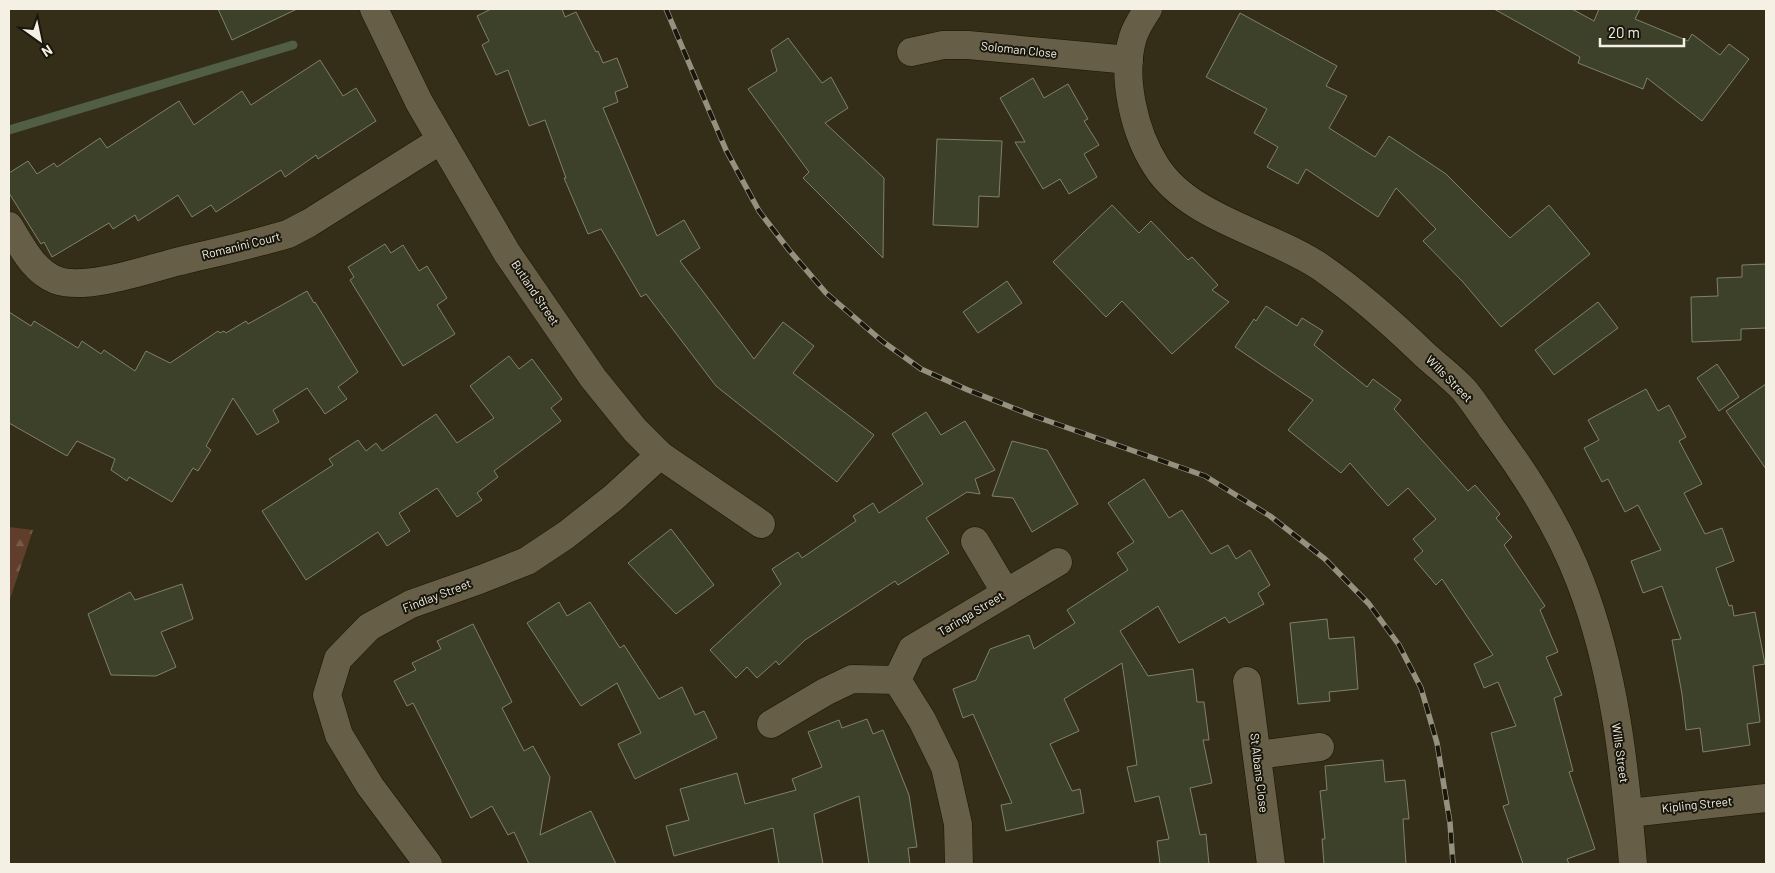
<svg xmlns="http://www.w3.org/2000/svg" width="1775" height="873" font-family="Barlow,sans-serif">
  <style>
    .forest { fill: url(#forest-firs) }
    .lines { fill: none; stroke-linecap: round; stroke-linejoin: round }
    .stream { stroke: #525e44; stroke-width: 9 }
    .building { fill: #3e412a; stroke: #7f8169 }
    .street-casing { stroke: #1c1502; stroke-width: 29 }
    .street { stroke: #665e47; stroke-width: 28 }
    .rail-casing { stroke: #96907f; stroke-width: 5.5 }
    .rail { stroke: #19160c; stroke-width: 4; stroke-dasharray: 11; stroke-linecap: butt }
    .labels { text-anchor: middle; stroke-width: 4; stroke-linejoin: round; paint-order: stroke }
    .street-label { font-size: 12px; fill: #f4f0e3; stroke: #19160c }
  </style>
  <defs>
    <pattern id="forest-firs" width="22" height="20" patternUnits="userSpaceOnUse" patternTransform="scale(1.25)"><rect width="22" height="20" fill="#603e2b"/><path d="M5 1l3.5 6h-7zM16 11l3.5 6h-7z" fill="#775a4a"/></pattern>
  </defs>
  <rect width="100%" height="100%" fill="#342d17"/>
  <!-- forest -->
  <path class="forest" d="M9,527l24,3 -24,72z"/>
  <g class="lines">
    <!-- stream -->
    <path class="stream" d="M9,130l284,-85"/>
  </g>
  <!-- building -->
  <g class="building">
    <path d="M218,9h79l-65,31z"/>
    <path d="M491,9h71l3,8 11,-5 20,40 2,-1 5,12 14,-5 11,29 -13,5 3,10 -15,6 54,128 27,-16 16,28 -20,13 74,98 29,-37 31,24 -21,27 81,62 -37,47 -121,-96 -70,-92 -5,3 -40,-68 -13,5 -24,-56h2l-21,-58 -16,6 -21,-56 -12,5 -14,-30 7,-4 -12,-25z"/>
    <path d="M1494,9h78l22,12 5,-12h41l-5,10 53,22 4,-7 28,21 9,-11 20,15 -47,62 -55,-43 -4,11 -65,-26 2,-6z"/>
    <path d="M1240,13l97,53 -11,20 21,10 -18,32 46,29 14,-21 57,38 64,64 39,-33 41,49 -89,73 -38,-45 -40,-41 13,-12 -40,-41 -18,29 -72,-48 -8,15 -31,-17 11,-20 -24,-14 13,-24 -61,-32z"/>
    <path d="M788,38l34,45 9,-6 17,31 -23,15 59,55 -1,80 -80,-80 6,-6 -61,-83 29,-18 -6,-21z"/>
    <path d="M320,60l23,36 13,-8 20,33 -58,38 -2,-4 -31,22 -4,-7 -65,42 -5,-7 -19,12 -14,-22 -40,26 -3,-6 -22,14 -4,-6 -57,34 -8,-15 -3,2 -32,-51v-20l19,-12 9,13 17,-11 3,4 43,-29 7,10 72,-47 15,24 48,-34 9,14z"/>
    <path d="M1033,78l11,20 24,-14 20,35 -4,2 15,24 -15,9 13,23 -28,17 -9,-15 -17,10 -28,-47h10l-25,-44z"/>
    <path d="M937,139l65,2 -3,56 -20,-1 -1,31 -45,-2z"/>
    <path d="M1112,205l27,28 12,-12 37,39 4,-3 26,28 -6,5 17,12 -57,52 -50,-53 -16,16 -53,-55z"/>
    <path d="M385,244l6,9 12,-8 16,26 8,-5 20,32 -10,7 18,29 -52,32 -53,-86 4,-3 -6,-10z"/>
    <path d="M1766,264v64l-25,1v11l-49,2 -1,-45 27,-1 -1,-18 25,-1v-12z"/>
    <path d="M1007,281l15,22 -44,30 -15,-21z"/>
    <path d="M307,291l7,12 1,-1 43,70 -20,15 9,12 -22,15 -18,-26 -34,22 6,12 -22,13 -24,-37 -27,48 5,4 -13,21 -5,-3 -21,34 -43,-25 -2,4 -16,-11 4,-11 -38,-18 -10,15 -58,-33v-111l22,14 3,-5 44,27 4,-7 19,13 3,-4 31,21 11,-20 24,12 48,-32 2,2 4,-2 2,2 20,-12 2,3z"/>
    <path d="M1598,302l20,26 -64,47 -19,-25z"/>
    <path d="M1266,306l31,20 5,-8 21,13 -9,14 53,42 6,-8 28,21 -7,9 74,82 7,-6 25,29 -4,4 16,19 -8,8 41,61 -5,4 18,42 -12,5 16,38 -8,3 19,73 -4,1 26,77 -28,10 2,5h-46l-20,-58 6,-2 -18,-71 25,-7 -18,-44 -14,6 -10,-24 19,-9 -51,-76 -6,6 -22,-26 9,-8 -10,-12 23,-20 -28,-31 -20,18 -38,-43 -9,10 -53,-43 25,-30 -78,-53 19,-28 2,2z"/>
    <path d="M509,356l10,13 13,-10 30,40 -11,9 10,13 -67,50 4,6 -21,16 5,7 -25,17 -20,-29 -38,25 11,18 -23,15 -9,-14 -72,48 -44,-69 71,-46 -4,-6 29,-19 8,11 10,-8 6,8 54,-37 21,29 37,-25 -24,-32z"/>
    <path d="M1717,364l22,33 -20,14 -22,-33z"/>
    <path d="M1766,384v85l-40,-58z"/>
    <path d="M1646,389l12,22 11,-6 17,32 -7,4 23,43 -18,9 21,41 17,-6 12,33 -18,7 13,38 3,-1 2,11 21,-4 10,52 -12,2 7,56 -13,2 3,21 -47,7 -3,-24 -14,2 -4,-36 -10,-54 9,-1 -19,-53 -19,7 -12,-32 30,-11 -23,-45 -13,7 -17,-33 -6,3 -18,-34 15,-8 -11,-20z"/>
    <path d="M926,412l15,23 24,-14 30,49 -20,9 5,15 -13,-2 -41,26 23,35 -51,32 -3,-4 -90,59 -26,25 -3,-4 -19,17 -10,-11 -11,11 -26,-28 71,-66 -9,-15 26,-17 4,6 54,-37 -3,-5 20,-13 6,10 44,-29 -31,-50z"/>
    <path d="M1012,441l35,9 31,54 -46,28 -19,-34 -21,-2z"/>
    <path d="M1144,479l25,39 13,-8 29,44 17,-9 8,14 14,-9 20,35 -12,8 6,11 -35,19 -4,-6 -46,26 -21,-37 -38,25 28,45 45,-7 4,33h7l5,38h-6l9,43 -22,5 10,47 6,-1 3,30h-49l-3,-23 12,-2 -10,-43 -24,6 -8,-35 10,-2 -15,-102 -58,36 15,32 -29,13 22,47 8,-2 4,24 -78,18 -5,-26 11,-2 -39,-89 -10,4 -10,-29 23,-9 14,-31 39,-14 5,14 41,-26 -8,-13 61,-40 -11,-17 17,-11 -26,-39z"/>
    <path d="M671,529l43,56 -38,29 -48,-51z"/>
    <path d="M182,584l11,35 -32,13 15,35 -20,9 -45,-1 -23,-61 42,-22 5,8z"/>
    <path d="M559,602l8,14 23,-14 30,46 4,-3 35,54 23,-12 13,28 9,-4 13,27 -82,41 -17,-35 23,-11 -24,-50 -36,23 -54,-83z"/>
    <path d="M1327,619l2,20 25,-2 4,52 -29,3 1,9 -32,3 -8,-81z"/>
    <path d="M473,624l39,78 -10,6 22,43 9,-5 17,31 -10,58 51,-24 25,53h-87l-15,-32 -6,3 -16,-29 -21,12 -58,-115 -6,3 -13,-25 22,-11 -4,-7 29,-14 -4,-8z"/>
    <path d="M867,719l6,15 10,-4 26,65 8,52 -9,1 2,16h-41l-10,-68 -45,18 9,50h-44l-6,-36 -99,28 -8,-30 23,-6 -9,-31 57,-16 8,31 51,-14 -4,-11 30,-12 -14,-35 31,-12 3,8z"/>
    <path d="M1383,760l2,22 20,-2 4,39h-6l3,45h-82l-2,-25h3l-5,-48 7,-1 -2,-24z"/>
  </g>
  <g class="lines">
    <defs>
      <g id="street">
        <path d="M374,9l45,93 88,151 86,125 42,52 25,25 101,69"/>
        <path d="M1148,9c-5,8 -12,18 -15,28 -12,39 1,95 23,129 33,53 115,67 166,102 37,26 70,55 102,86 13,12 28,23 40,36 10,12 19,26 28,39 35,47 67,97 88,152 35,90 45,188 53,283"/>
        <path d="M911,52l32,-7h25l161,15"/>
        <path d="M9,226c12,19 24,45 47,54 29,11 89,-10 120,-18 37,-9 75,-17 112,-28l21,-11 132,-83"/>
        <path d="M975,541l31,52"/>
        <path d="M1247,681l24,183"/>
        <path d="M771,724l54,-32 27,-13 45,1"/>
        <path d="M1257,755l63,-8"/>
        <path d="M1629,813l137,-15"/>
        <path d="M428,864l-58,-78 -31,-51 -12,-40 11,-36 31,-32 42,-23 68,-24 48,-19 39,-26 47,-37 47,-43"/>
        <path d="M959,864l-1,-40 -13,-57 -23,-47 -25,-40 15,-31 146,-87"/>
      </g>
    </defs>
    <!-- street casing -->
    <use href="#street" class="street-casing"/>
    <!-- street -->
    <use href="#street" class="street"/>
    <defs>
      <path id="rail" d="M666,9l60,141 33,61 30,39 37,43 56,48 39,28 47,21 63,25 174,61 65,40 55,43 44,45 30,41 22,43 16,55 13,80 3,41"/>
    </defs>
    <!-- rail casing -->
    <use href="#rail" class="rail-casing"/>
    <!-- rail -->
    <use href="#rail" class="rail"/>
  </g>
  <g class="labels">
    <!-- street labels -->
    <g class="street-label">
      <text transform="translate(1019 50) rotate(6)" y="4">Soloman Close</text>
      <text transform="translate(241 246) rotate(-14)" y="4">Romanini Court</text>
      <text transform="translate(535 293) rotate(56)" y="4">Butland Street</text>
      <text transform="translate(1449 379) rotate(45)" y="4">Wills Street</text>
      <text transform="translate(437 596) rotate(-21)" y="4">Findlay Street</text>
      <text transform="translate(971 614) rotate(-31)" y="4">Taringa Street</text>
      <text transform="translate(1620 753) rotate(82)" y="4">Wills Street</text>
      <text transform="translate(1259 773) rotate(83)" y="4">St Albans Close</text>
      <text transform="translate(1697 805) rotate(-6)" y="4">Kipling Street</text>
    </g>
  </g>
  <!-- border -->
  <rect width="1775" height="873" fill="none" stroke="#f4f0e3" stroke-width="20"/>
  <!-- north arrow -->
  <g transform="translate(40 40) rotate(147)" stroke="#19160c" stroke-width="4" paint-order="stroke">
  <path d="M0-4L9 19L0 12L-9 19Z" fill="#f4f0e3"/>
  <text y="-8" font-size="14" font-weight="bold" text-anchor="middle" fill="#f4f0e3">N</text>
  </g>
  <!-- scale -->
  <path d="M1600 38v8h84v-8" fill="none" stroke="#f4f0e3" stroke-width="2.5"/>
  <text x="1608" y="38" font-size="15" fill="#f4f0e3" stroke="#19160c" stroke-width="4" paint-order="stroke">20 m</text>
</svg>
